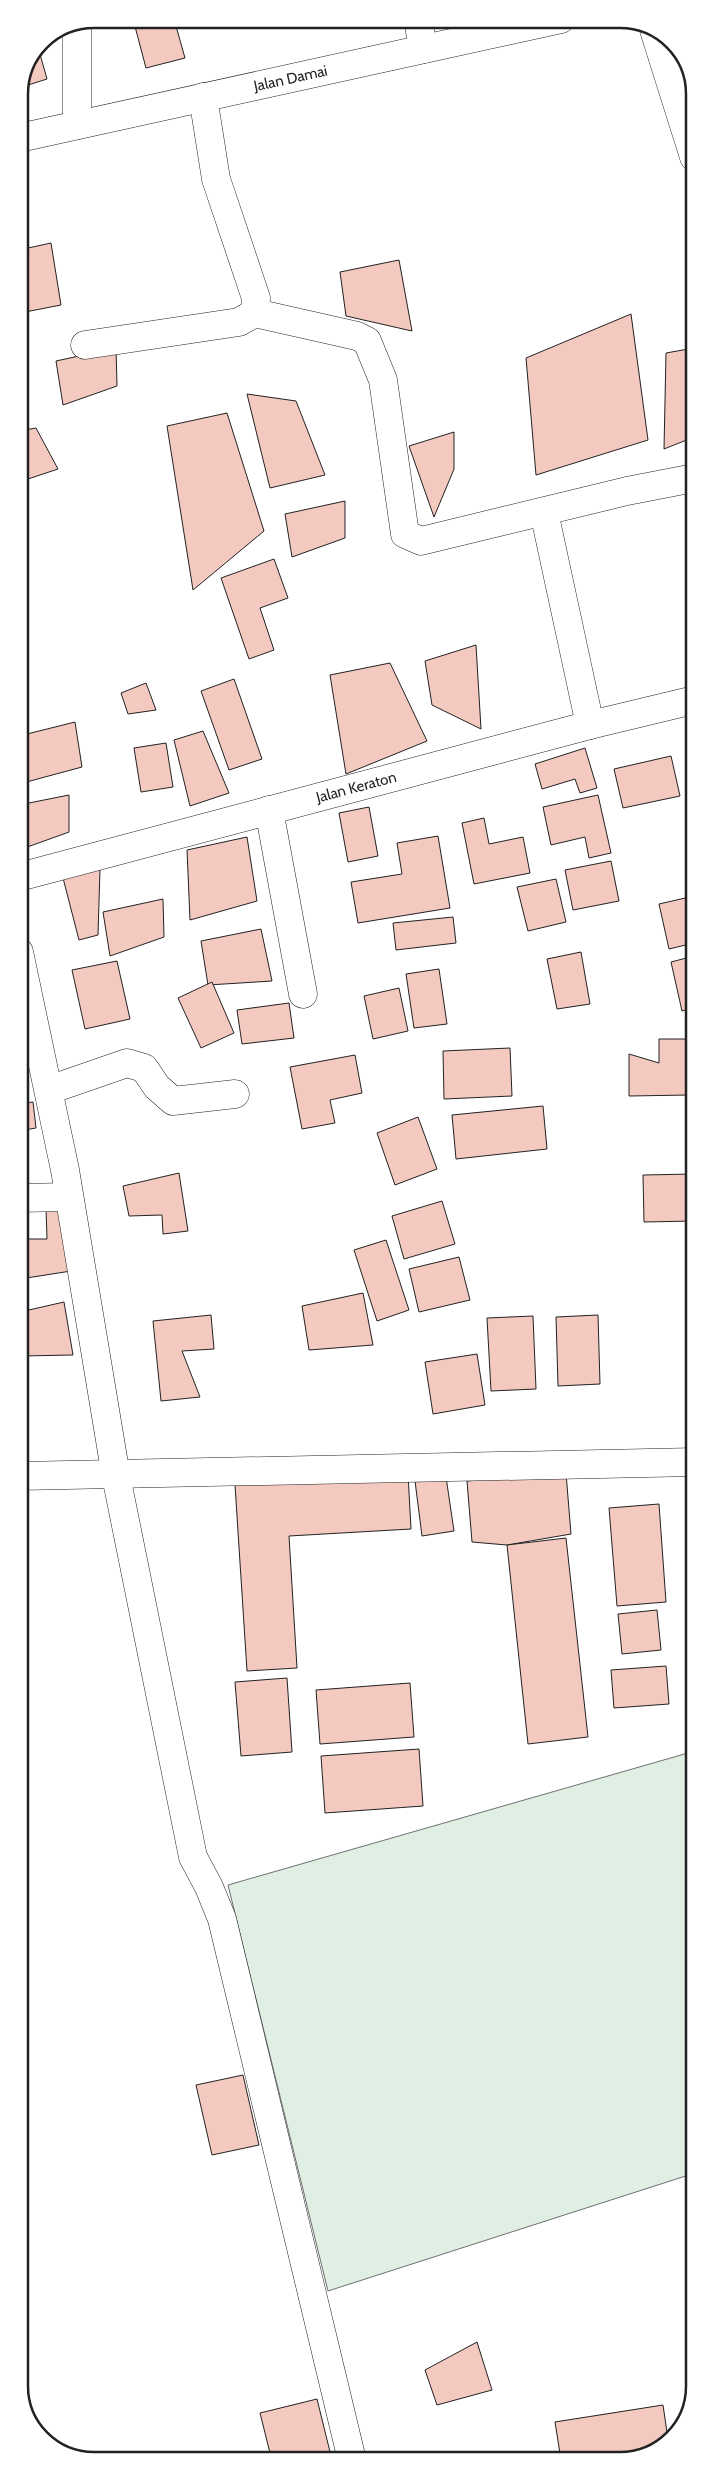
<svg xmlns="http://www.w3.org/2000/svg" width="714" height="2480" font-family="Cabin,sans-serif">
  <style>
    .green { fill: #e0efe3; stroke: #6f6f6f }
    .building { fill: #f3c9c0; stroke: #222 }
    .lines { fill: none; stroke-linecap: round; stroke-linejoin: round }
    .minor-casing { stroke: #222; stroke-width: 29 }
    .minor { stroke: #fff; stroke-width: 28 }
    .labels { text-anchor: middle; stroke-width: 4; stroke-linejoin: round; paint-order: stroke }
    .street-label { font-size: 15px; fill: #222; stroke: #fff }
    .rim { fill: none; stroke: #222; stroke-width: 2.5 }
  </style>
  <rect width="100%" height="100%" fill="#fff"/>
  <!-- green -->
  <path class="green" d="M695,1751v422l-367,118 -100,-406z"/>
  <!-- building -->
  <g class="building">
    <path d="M133,19h41l11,39 -39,10z"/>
    <path d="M210,19h22l-20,6z"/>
    <path d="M38,47l9,32 -25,8z"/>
    <path d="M51,243l10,62 -36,7 -6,-32v-30z"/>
    <path d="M399,260l13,71 -66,-15 -6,-44z"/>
    <path d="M631,314l17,126 -112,35 -10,-117z"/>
    <path d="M116,348l1,38 -54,19 -7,-44z"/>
    <path d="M694,348v89l-30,12 2,-96z"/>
    <path d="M247,394l49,7 29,74 -55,13z"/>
    <path d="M227,413l37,118 -71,59 -26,-164z"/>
    <path d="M36,428l22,41 -39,13v-51z"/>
    <path d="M454,432v37l-20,48 -25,-71z"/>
    <path d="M345,501v37l-53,19 -7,-43z"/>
    <path d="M274,559l14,39 -28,10 14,42 -25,9 -28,-81z"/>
    <path d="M476,645l5,84 -49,-24 -7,-44z"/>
    <path d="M390,663l37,78 -81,33 -16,-99z"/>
    <path d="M234,679l28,80 -33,11 -28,-79z"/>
    <path d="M146,683l10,27 -28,4 -7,-21z"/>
    <path d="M75,722l7,45 -63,17v-48z"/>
    <path d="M203,731l26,62 -39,13 -16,-66z"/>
    <path d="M166,743l7,44 -32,5 -7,-44z"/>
    <path d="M585,748l12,40 -17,5 -5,-14 -33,10 -7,-25z"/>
    <path d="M671,756l9,40 -57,12 -9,-39z"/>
    <path d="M69,795v37l-50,18v-45z"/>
    <path d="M598,795l13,58 -22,5 -4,-21 -34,8 -8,-38z"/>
    <path d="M369,807l9,49 -30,6 -9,-49z"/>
    <path d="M484,818l5,26 34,-7 7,36 -56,11 -12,-61z"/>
    <path d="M438,836l12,72 -92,15 -7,-41 51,-8 -5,-31z"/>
    <path d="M247,837l10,64 -67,19 -3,-70z"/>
    <path d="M611,861l8,40 -46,9 -8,-40z"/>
    <path d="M100,869l-2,66 -19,5 -16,-62z"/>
    <path d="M556,879l10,43 -38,9 -11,-44z"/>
    <path d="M694,896v47l-25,6 -10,-45z"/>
    <path d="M163,899l1,38 -54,19 -7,-44z"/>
    <path d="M453,917l3,26 -60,7 -3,-27z"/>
    <path d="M261,929l11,52 -64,4 -7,-44z"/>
    <path d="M581,952l9,52 -33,5 -10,-50z"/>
    <path d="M694,956v52l-12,3 -11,-49z"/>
    <path d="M117,961l13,58 -45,10 -13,-59z"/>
    <path d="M439,969l8,55 -33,4 -8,-54z"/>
    <path d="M212,982l22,51 -33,15 -23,-50z"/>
    <path d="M399,988l9,43 -35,8 -9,-43z"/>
    <path d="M289,1003l5,35 -52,6 -5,-34z"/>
    <path d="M659,1039h29l1,56 -60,1v-42l30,9z"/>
    <path d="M510,1048l2,48 -68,3 -1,-48z"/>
    <path d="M355,1055l7,38 -32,7 5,23 -33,6 -12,-62z"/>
    <path d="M33,1102l3,26 -17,3v-27z"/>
    <path d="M543,1106l4,43 -91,10 -4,-44z"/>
    <path d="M418,1117l19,52 -42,16 -18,-52z"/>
    <path d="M179,1173l9,58 -25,3 -1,-19 -33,1 -6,-30z"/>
    <path d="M694,1174v47l-50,1 -1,-47z"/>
    <path d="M442,1201l13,43 -51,15 -12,-43z"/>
    <path d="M64,1203l7,68 -51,8 -1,-40h28l-1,-31z"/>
    <path d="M386,1240l23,70 -32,11 -23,-71z"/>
    <path d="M459,1257l11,43 -51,12 -10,-43z"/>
    <path d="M363,1293l10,52 -64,5 -7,-44z"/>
    <path d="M64,1302l9,53 -53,1v-44z"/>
    <path d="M211,1315l3,34 -32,2 18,46 -39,4 -8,-80z"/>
    <path d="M598,1315l2,69 -42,2 -2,-69z"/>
    <path d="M533,1316l3,73 -45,2 -4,-73z"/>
    <path d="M690,1330h5v60h-6z"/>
    <path d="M477,1354l8,51 -52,9 -8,-52z"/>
    <path d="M566,1473l5,61 -64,11 -35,-3 -5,-61z"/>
    <path d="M408,1474l3,55 -122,7 8,132 -50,3 -12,-186z"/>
    <path d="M446,1477l8,54 -32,5 -7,-55z"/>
    <path d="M659,1504l7,98 -49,4 -8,-98z"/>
    <path d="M566,1538l22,199 -60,7 -21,-199z"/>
    <path d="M657,1610l4,40 -39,4 -4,-40z"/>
    <path d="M666,1666l3,38 -55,4 -3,-38z"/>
    <path d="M287,1678l5,74 -51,4 -6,-74z"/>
    <path d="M410,1683l4,54 -94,7 -4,-54z"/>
    <path d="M419,1749l4,57 -98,7 -4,-57z"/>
    <path d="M243,2075l16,70 -47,10 -16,-70z"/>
    <path d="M477,2342l15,48 -55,15 -12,-35z"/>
    <path d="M317,2399l15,61 -60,1 -12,-48z"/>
    <path d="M663,2405l5,34 -33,21h-74l-6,-38z"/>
  </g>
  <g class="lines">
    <defs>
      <g id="minor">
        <path d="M418,19l5,30"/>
        <path d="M77,25v100"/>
        <path d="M654,30l40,127"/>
        <path d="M203,97l13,82 40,119 -1,15"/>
        <path id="s1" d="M19,138l542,-119"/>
        <path d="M85,345l154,-23 16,-9 102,23 10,5 16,39 22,154 16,7 206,-50 67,-13"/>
        <path d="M544,512l46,213"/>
        <path d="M269,810l34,184"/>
        <path id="s2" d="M19,877l571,-152 104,-25"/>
        <path d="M19,952l46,218 51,306 77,381 16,30 13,32 130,541"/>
        <path d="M49,1090l78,-27 17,5 13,19 16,14 62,-7"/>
        <path d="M19,1198l50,-1"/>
        <path d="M20,1476l675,-14"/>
      </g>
    </defs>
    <!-- minor casing -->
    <use href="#minor" class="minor-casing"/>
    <!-- minor -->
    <use href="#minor" class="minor"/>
  </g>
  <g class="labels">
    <!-- street labels -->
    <g class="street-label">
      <text dy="5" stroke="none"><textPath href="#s1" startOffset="278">Jalan Damai</textPath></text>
      <text dy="5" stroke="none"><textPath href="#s2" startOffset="349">Jalan Keraton</textPath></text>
    </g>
  </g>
  <!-- crop -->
  <path d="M0 0H714V2480H0ZM94 28H620A66 66 0 0 1 686 94V2386A66 66 0 0 1 620 2452H94A66 66 0 0 1 28 2386V94A66 66 0 0 1 94 28Z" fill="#fff" fill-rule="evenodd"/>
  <path class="rim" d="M94 28H620A66 66 0 0 1 686 94V2386A66 66 0 0 1 620 2452H94A66 66 0 0 1 28 2386V94A66 66 0 0 1 94 28Z"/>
</svg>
